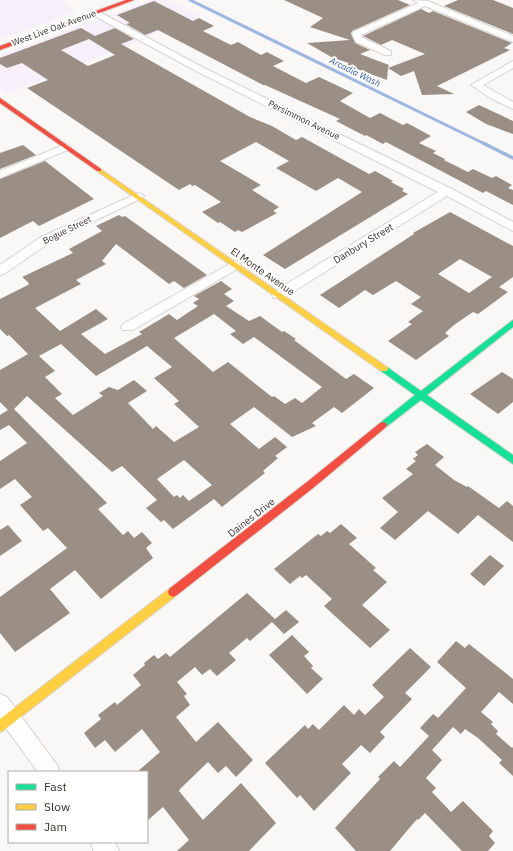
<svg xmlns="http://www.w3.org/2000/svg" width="513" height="851" font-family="'IBM Plex Sans',sans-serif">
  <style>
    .commercial { fill: #f7f0fa }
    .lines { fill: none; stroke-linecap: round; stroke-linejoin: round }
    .stream-far1 { stroke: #9eb6e2; stroke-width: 3 }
    .stream { stroke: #9eb6e2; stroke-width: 3.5 }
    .building { fill: #9b8e84; fill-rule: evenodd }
    .street-casing { stroke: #d9d3d0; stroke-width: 2 }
    .fast-casing { stroke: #d9d3d0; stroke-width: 2 }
    .slow-casing { stroke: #d9d3d0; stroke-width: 2 }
    .jam-casing { stroke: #d9d3d0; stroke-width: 2 }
    .street { fill: #fefefe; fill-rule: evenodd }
    .fast { fill: #16e098; fill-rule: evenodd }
    .slow { fill: #ffcf43; fill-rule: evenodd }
    .jam { fill: #f24e42; fill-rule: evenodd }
    .labels { text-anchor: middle; stroke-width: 4; stroke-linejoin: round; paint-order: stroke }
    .far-street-label { font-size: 9px; fill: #382f29; stroke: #fff }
    .far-water-label { font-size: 9px; font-style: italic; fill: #2c53a1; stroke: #fff }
    .street-label { font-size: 10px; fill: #382f29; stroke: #fff }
  </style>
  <rect width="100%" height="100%" fill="#faf8f6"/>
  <!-- commercial -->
  <g class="commercial">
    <path d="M0,0h60l15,12 -75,27z"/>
    <path d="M150,0h17l34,16 -194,78 -7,-5v-34z"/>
  </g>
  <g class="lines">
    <!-- stream-far1 -->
    <path class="stream-far1" d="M190,0l295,144"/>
    <!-- stream -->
    <path class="stream" d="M483,143l30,15"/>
  </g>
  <!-- building -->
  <g class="building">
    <path d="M284,0h114l12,5 -58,26 -1,2 4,10 15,7 -10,4 29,11 -1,3 37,-14 -33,-14 -11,5 -18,-9 58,-27 8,4 4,-2 79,32 -8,5 6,2 -73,36 17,8 -32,1 -8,-24 -13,5 -13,-8 -1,12 -41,-15 3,-2 -16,-5 -26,-15 43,-3 -40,-13 13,-9z"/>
    <path d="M458,0h35l20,8v26l-69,-28z"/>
    <path d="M154,1l39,20 6,-3 15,8 -11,5 28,14 7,-3 23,13 6,-3 17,9 -11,5 33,17 13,-6 34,16 -13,8 30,17 10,-5 23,12 4,-2 24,13 -12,7 17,8 -3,2 12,6 -1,1 24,12 5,-3 19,9 4,-2 16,9 -4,3 5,2v15l-27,-14 -3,2 -97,-51 -3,2 -17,-9 -1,1 -29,-15 4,-2 -75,-34h-2l-105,-55 -13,5 -19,-11 4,-1 -13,-8z"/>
    <path d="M81,28l14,8 20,-8 19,11 -13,5 129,73 22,9 24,14 6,-3 67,37 6,-3 18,10 -2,1 13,7 -2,2 6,3 -123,75 -22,-14 99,-63 -24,-14 -22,13 -40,-23 13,-7 -33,-19 -36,19 41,24 -9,5 27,17 -6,4 4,2 -35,19 -4,-2 -3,2 -15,-10 -2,1 -16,-11 19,-10 -26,-17 -3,1 -2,-2 -11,6 -152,-102 21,-8 -26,-17 -15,5 -7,-4v-6zM89,39l26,16 -27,11 -27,-16z"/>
    <path d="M479,105l34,16v13l-27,-10 -20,-12z"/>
    <path d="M23,145l13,10 -36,14v-16z"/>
    <path d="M45,161l49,38 -55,27 -6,-5 -33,17v-59z"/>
    <path d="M450,212l63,34v31l-14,10 9,5 -30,22 -5,-2 -19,13 -9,8 4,3 -33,24 -28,-19 24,-17 -4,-2 15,-11 -12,-7 10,-7 -25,-16 -23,14 -8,-5 -26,18 -19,-13 94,-61 -1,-1zM460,259l32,18 -23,16 -31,-19z"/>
    <path d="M119,215l3,2 3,-1 82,59 -23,13 -10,-7 -5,3 -53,-40 -14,17 4,3 -30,16 5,4 -46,24 25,23 36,-22 12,10 -27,15 24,20 37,-20 -3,-2 30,-18 8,6 21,-14 -5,-3 6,-4 -5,-3 27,-15 11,8 -8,5 10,7 -8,5 23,15 11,-5 22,16 2,-1 12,8 -2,1 52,39 8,-5 20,14 -32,25 -8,-6 -22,16 4,3 -24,11 -38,-30 -24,17 29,25 16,-12 12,10 -12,9 3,2 -15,13 2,2 -43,34 -8,-8 -41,30 -9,-9 -3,2 -15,-14 11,-8 -35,-34 -10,6 -85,-76 -13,13 93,94 -9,6 25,26 5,-4 6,7 8,-6 10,11 -6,5 7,10 -52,41 -26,-29 -25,19 20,24 -55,39 -15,-19v-36l67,-49 -19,-20 -5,3 -23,-26 12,-8 -17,-18 -15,10v-28l27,-18 -18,-18 -9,5v-15l8,-5 -8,-8v-32l28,-16 -19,-19 -2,1 -7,-7v-30l28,-14 1,-2 -7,-6 51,-24 -4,-4 33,-18 -6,-5zM214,314l22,17 -6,3 13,10 11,-7 68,50 -20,16 -7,-5 -10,6 -11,-8 -2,1 -44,-35 -15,10 -39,-34zM61,344l35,32 51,-30 25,21 -18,11 25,23 -5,3 25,23 -25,15 -18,-16 -3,3 -25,-26 19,-12 -13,-11 -16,10 -9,-3 -10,6 4,3 -30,19 -18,-17 7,-4 -17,-17 10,-6 -16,-15zM184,460l28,25 -23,16 -6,-6 -3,3 -3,-3 -3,2 -17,-18z"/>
    <path d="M502,372l11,7v23l-15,12 -28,-20z"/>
    <path d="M427,444l17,13 -9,8 19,15 13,7 1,-1 31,22 8,-7 6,5v36l-35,-27 -20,19 -30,-23 -33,29 -15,-12 18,-16 -16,-14 31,-24 -7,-5 10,-8 -3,-2 5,-4 -3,-3z"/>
    <path d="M341,524l16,14 -8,6 27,24 -3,2 14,12 -25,23 28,25 -20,18 -46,-42 8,-7 -26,-24 -4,3 -2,-2 -10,8 -16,-15 44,-35 3,2 6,-5 3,2z"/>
    <path d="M8,525l14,16 -22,15v-26z"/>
    <path d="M490,555l14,11 -20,20 -14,-12z"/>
    <path d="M247,593l28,26 11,-9 13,12 -15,12 -12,-12 -22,19 -3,-3 -18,15 7,7 -19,16 -7,-7 -8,6 -7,-8 -18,15 10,12 -3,2 6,9 -14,12 20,25 22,-20 35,38 -17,17 -10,-11 -8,7 -10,-11 -28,27 -1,2 24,29 38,-37 35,40 -27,28h-72l12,-11 -26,-33 -16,14v-49h-10l23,-20 -18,-23 -27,23 -10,-12 -10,8 -11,-15 17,-14 -3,-4 17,-13 2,3 24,-20 -8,-10 12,-10 -1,-2 10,-8 4,4 8,-6 4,4z"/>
    <path d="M292,635l17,17 -5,4 9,10 -2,2 12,11 -16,15 -38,-39z"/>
    <path d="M456,641l9,7 4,-4 44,35v25l-14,-12 -18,20 12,10 -2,2 7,7 -2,3 16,14 1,-1v29l-14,-13 3,-3 -24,-22 -13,-9 -4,5 -8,-7 -21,23 10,10 -16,18 10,10 -4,4 19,20 12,-11 30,30 -4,5 6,7 -7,8h-26l-37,-38 -7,7 -1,-1 -27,32h-34l-21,-23 45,-49 -2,-2 16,-16 6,6 29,-31 -9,-8 13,-14 5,4 28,-30 -29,-26z"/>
    <path d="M410,648l21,19 -26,26 7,6 -32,33 5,5 -15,16 -9,-8 -19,19 9,9 -37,38 -14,-16 -3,3 -32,-35 40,-38 3,4 5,-5 6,6 25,-25 10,10 5,-6 6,6 19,-18 -12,-12z"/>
  </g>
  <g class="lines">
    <defs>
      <g id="street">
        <path d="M413,0l15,1 85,35v6l-88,-36 -64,29 2,3 28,13v4h-6l-29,-13 -4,-8 1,-2 65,-29z"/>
        <path d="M96,10l106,57 250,122 61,33v9l-66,-35 -164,102h-10l-1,-3 1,-3 165,-100 -242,-121 -103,-56 -1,-2z"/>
        <path d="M513,61v7l-30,17 30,17v7l-21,-10 -21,-14z"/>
        <path d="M66,144l5,3 -1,2 -70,29v-7z"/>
        <path d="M138,193l4,1 2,2 -2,2 -93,45 -45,31 -4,1v-10l41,-28z"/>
        <path d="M235,261l4,1 2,3 -2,3 -106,62h-10l-2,-3 2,-3z"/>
        <path d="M0,694l7,3 50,68 3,7h-22l-38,-52z"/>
        <path d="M90,842h25l4,9h-25z"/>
      </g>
      <path id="fast" d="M513,320v7l-86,68 86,60v9l-92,-64 -35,27h-6l-1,-2 1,-2 35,-28 -34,-24 -1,-2 1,-2h6l34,24z"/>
      <g id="slow">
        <path d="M99,168l288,199 1,2 -1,2h-6l-284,-200 -1,-1z"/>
        <path d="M173,587l4,2 1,3 -1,3 -173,135 -4,2v-13l169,-130z"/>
      </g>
      <g id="jam">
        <path d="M126,0h8l-134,50v-4z"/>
        <path d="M0,98l101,71v2h-4l-97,-68z"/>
        <path d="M383,422l3,1 1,2 -1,2 -73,61 -136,107 -4,2 -4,-2 -1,-3 1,-3 138,-107 73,-59z"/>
      </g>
    </defs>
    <!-- street casing -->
    <use href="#street" class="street-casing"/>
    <!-- fast casing -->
    <use href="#fast" class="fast-casing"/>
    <!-- slow casing -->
    <use href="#slow" class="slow-casing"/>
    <!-- jam casing -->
    <use href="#jam" class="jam-casing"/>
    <!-- street -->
    <use href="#street" class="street"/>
    <!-- fast -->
    <use href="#fast" class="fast"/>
    <!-- slow -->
    <use href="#slow" class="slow"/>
    <!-- jam -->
    <use href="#jam" class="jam"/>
  </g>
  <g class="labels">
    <!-- far-street labels -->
    <g class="far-street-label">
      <text transform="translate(54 28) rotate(-20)" y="3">West Live Oak Avenue</text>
      <text transform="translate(304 120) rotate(26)" y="3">Persimmon Avenue</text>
      <text transform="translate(67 230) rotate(-26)" y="3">Bogue Street</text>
    </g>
    <!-- far-water labels -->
    <g class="far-water-label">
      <text transform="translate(355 72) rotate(26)" y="3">Arcadia Wash</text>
    </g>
    <!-- street labels -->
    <g class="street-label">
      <text transform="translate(363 243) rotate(-31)" y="4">Danbury Street</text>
      <text transform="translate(263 271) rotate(35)" y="4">El Monte Avenue</text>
      <text transform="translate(251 517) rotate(-38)" y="4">Daines Drive</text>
    </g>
  </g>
  <!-- legend -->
  <rect x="8" y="771" width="140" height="72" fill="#ffffff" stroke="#afaca9"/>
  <rect x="16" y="784" width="20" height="6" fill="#16e098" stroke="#afaca9"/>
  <text x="44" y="791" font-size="12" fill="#382f29">Fast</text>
  <rect x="16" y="804" width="20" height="6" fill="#ffcf43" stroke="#afaca9"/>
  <text x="44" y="811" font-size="12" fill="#382f29">Slow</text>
  <rect x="16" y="824" width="20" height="6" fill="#f24e42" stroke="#afaca9"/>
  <text x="44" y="831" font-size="12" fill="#382f29">Jam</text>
</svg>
